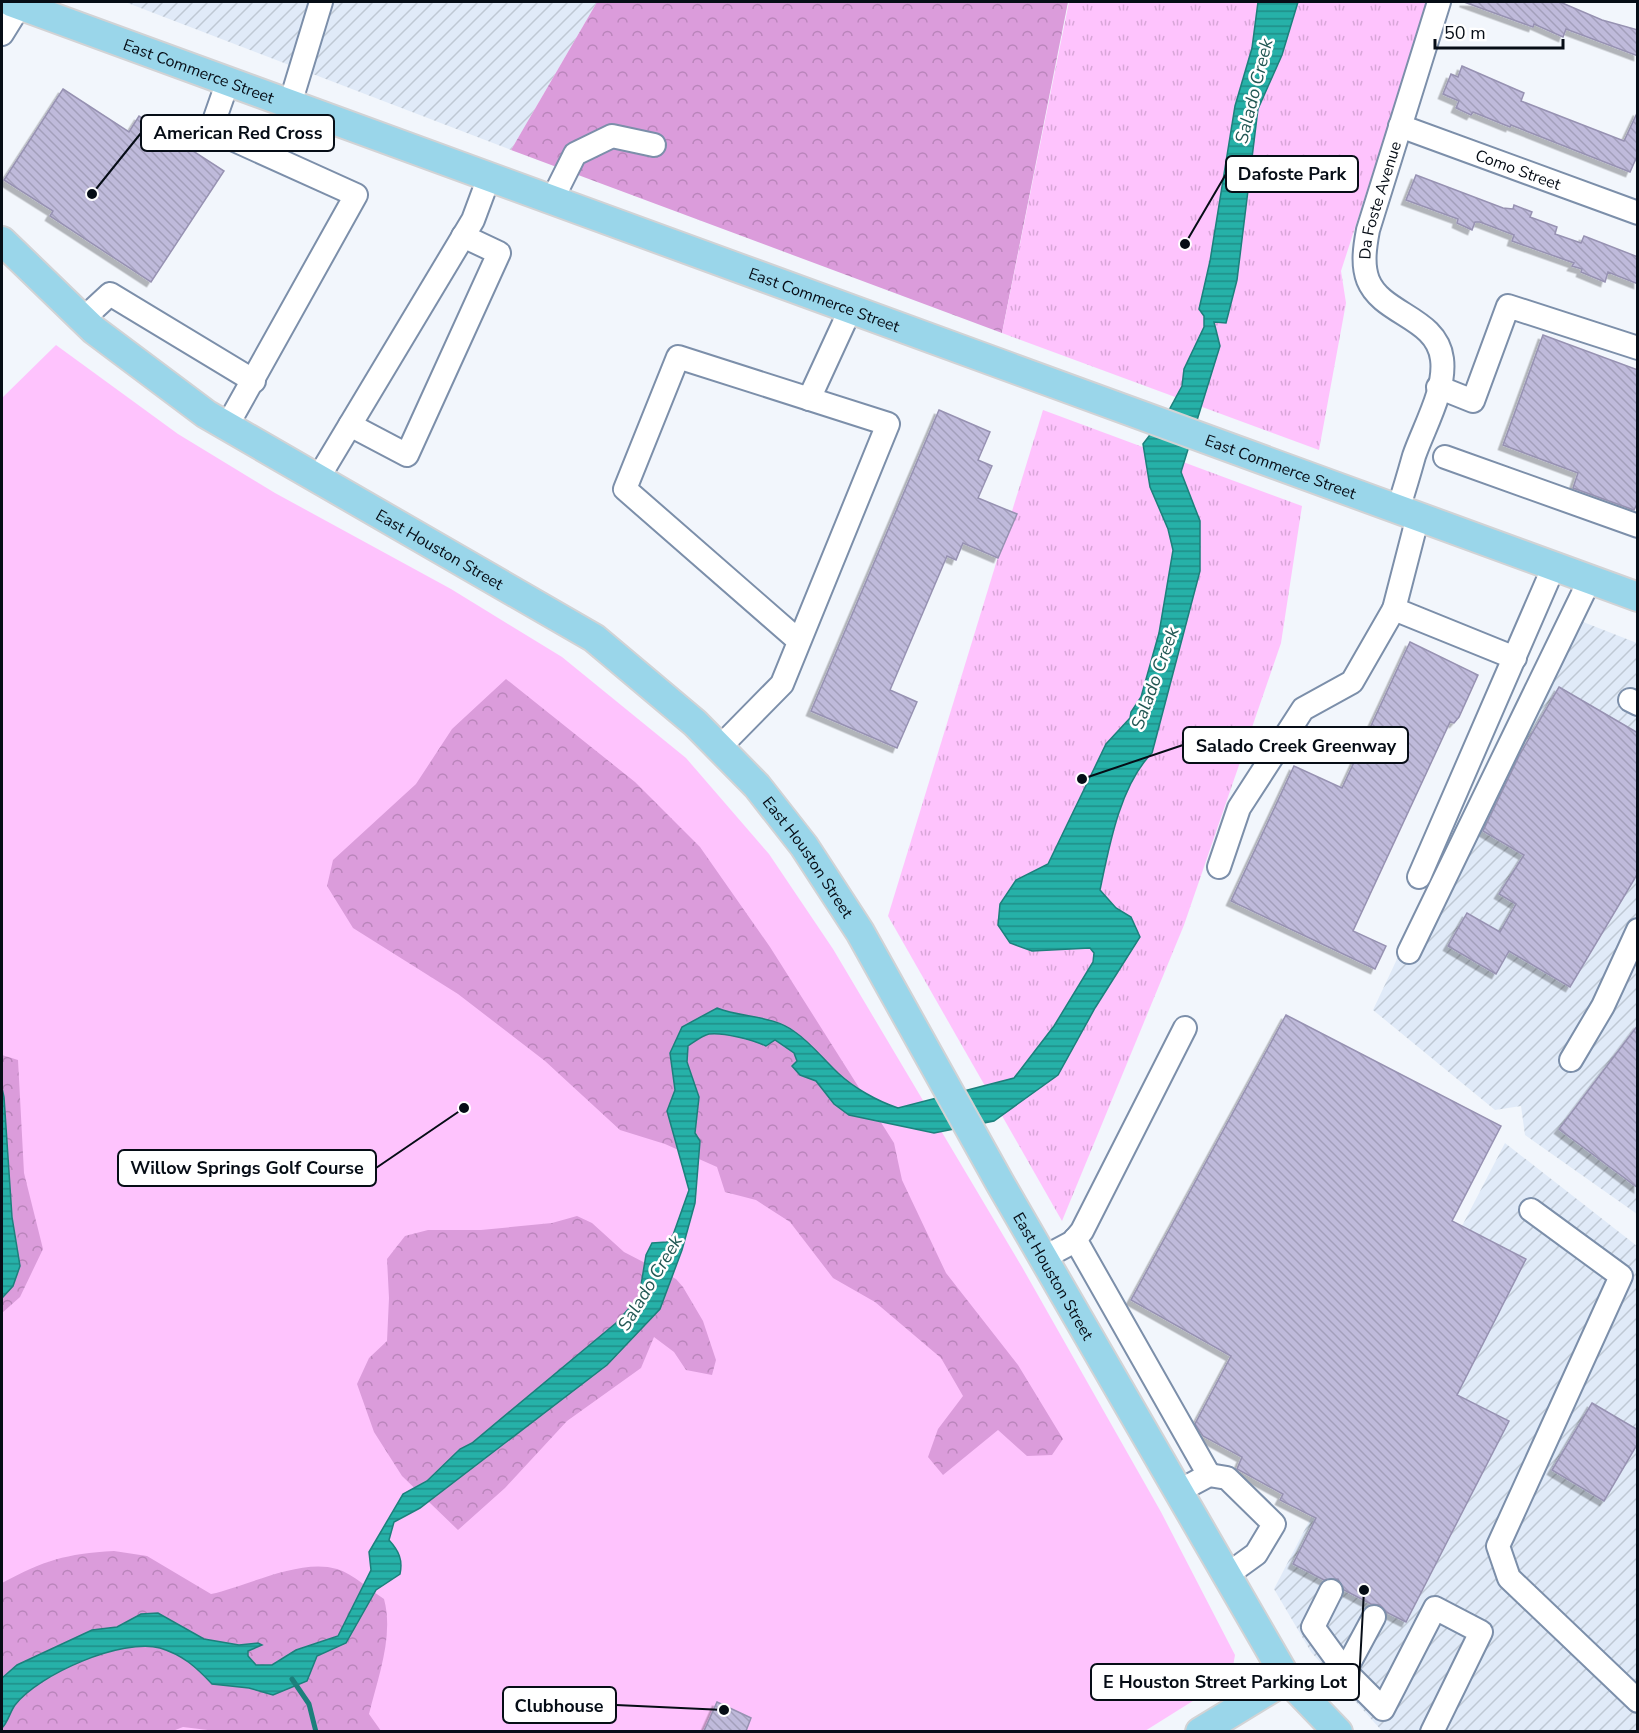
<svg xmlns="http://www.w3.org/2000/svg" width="1639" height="1733" font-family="'Nunito Sans',sans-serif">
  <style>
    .industrial { fill: url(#industrial-furrows) }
    .grass { fill: #fec3fd }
    .forest { fill: url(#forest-crowns) }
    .park { fill: url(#park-tufts) }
    .water { fill: url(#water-rules); stroke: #1c807c; stroke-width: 1.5 }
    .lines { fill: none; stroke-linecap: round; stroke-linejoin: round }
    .stream { stroke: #1c807c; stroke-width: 5 }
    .building { fill: url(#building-back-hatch); stroke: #9792b2; stroke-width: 1.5; filter: url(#shadow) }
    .minor-casing { stroke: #7c8faa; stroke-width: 26 }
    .major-casing { stroke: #d2d3d5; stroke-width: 32 }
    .minor { stroke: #fff; stroke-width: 22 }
    .major { stroke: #9ad6ea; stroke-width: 28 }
    .labels { text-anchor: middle; stroke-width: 5; stroke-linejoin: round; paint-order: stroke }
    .street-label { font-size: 16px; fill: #060d16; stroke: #fff }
    .water-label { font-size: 18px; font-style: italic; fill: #225854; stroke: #fff }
    .leader { fill: none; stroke: #060d16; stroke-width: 2 }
    .callout-dot { fill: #060d16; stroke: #fff; stroke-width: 2 }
    .callout { fill: #fff; stroke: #060d16; stroke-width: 2 }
    .callout-label { font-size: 18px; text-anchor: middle; font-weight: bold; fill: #060d16 }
  </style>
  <defs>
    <pattern id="industrial-furrows" width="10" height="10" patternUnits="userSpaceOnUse" patternTransform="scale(1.5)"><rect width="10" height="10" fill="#e0eaf8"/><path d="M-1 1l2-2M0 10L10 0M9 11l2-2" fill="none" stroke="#bfc8d4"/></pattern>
    <pattern id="forest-crowns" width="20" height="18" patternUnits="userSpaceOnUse" patternTransform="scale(1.5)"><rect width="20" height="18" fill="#db9cdb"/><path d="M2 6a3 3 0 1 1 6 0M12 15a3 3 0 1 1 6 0" fill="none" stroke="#ba85bb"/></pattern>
    <pattern id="park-tufts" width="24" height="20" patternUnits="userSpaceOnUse" patternTransform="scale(1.5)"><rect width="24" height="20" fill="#fec3fd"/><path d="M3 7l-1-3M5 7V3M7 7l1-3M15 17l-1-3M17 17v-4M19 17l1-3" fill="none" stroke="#d8a6d8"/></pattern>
    <pattern id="water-rules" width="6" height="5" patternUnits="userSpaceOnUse" patternTransform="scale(1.5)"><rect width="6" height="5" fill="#26b1a8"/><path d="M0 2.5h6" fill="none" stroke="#1f8e88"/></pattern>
    <pattern id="building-back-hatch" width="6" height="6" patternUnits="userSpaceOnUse" patternTransform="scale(1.5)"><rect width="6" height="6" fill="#bfbadb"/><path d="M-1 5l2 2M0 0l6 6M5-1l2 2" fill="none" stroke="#a39fbb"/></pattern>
    <filter id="shadow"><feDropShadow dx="-4.5" dy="4.5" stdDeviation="0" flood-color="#0004"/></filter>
  </defs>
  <rect width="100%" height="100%" fill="#f2f6fc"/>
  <!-- industrial -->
  <g class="industrial">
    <path d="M125,2h472l-86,148z"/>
    <path d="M1560,613l77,30v571l-112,-79 -4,-29 -26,4 -122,-100z"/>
    <path d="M1505,1143l132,103v485h-255l-71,-79 -37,-63z"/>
  </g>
  <!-- grass -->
  <path class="grass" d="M56,345l122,89 97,59 176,96 111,68 124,101 83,96 64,95 189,318 139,245 74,143 -3,17 -9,10 -78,49h-1143v-1333z"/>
  <!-- forest -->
  <g class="forest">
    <path d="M597,2h471l-66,331 -491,-183z"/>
    <path d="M506,679l129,103 65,65 70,100 124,196 8,37 44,93 72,92 45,74 -11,16 -25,1 -29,-26 -55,45 -15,-18 10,-28 25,-33 -22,-38 -66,-56 -42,-24 -43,-56 -34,-22 -31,-8 -8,-25 -52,-23 -45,-14 -75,-69 -87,-67 -105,-66 -26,-42 6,-26 83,-76 36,-55z"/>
    <path d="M2,1055l16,5 6,113 19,76 -23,48 -18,16z"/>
    <path d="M577,1216l15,7 32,29 52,27 7,8 20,34 13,39 -4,15 -26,-5 -12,-18 -20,-15 -13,31 -74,53 -62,67 -47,42 -56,-54 -28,-44 -17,-48 12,-26 18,-17 2,-43 -2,-39 18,-23 23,-6h53l71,-7z"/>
    <path d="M114,1551l33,5 64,38c37,-8 89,-36 126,-25 16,5 33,21 47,30 10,37 -6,78 -15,115l12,17 -157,1 -41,-5 -13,5h-168v-149c43,-23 63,-29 112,-32z"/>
  </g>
  <!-- park -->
  <g class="park">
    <path d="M1069,2h359l-87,269 5,32 -27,147 -317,-117z"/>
    <path d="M1043,410l259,96 -21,137 -97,282 -122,296 -174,-305z"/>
  </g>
  <!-- water -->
  <g class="water">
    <path d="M1258,2h40l-16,53 -24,54 -21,171 -11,43 -12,-1 6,24 -39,126 19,49v50l-48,182c-32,32 -43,94 -52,137l16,18 15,9 9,20 -45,71 -37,67 -64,46 -60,12 -85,-18 -15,-11 -18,-23 -16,-6 -8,-9 5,-5 -3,-8 -19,-13 -9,6c-13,-6 -43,-14 -57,-12 -6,1 -15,8 -21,12l-1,16 12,35 -4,36 5,8 -5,62 -13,47 -22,59 -53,56 -187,143 -26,14 -5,18c10,11 14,20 11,34l-24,16 -30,53 -29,13 -10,25 -34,14 -24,-7 -37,-4c-16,-17 -29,-29 -52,-36 -38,-10 -121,26 -145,57 -5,7 -7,17 -13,23v-50l15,-13 75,-35 25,-3 24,-13 17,-1 46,26 35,6 19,-2 4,2 -14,6v5l8,9h16l24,-15 42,-14 33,-66 -2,-18 34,-58 24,-13 33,-32 12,-6 144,-120 23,-26 7,-42 6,-12 15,-1 6,-7 16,-45 -22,-79 8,-21 -5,-37 12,-26 35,-19c25,10 56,7 78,24 16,11 29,28 43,41 16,15 39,28 60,35l116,-30 40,-52 39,-64 1,-9 -4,-5 -58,3 -22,-8 -12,-18 2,-21 16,-24 32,-16 58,-120 24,-26 1,-6 10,-15 18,-64 14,-83 -5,-21 -18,-42 -7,-43 26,-34 13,-24 2,-17 20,-42v-11l-5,-7 11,-48 25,-155 17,-58z"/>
    <path d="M2,1088l2,9 8,120 8,49 -7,20 -11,12z"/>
  </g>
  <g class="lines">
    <!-- stream -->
    <path class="stream" d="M292,1679l17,25 7,28"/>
  </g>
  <!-- building -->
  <g class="building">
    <path d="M1464,2h96l42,18 36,10v26l-72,-27 -3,8 -29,-13 -1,3z"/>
    <path d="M1462,66l62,27 -3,8 103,40 14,-30v43l-8,18 -119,-47 -1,2 -37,-15 -2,3 -15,-7 3,-7 -16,-7 8,-20 7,3z"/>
    <path d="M63,89l66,43 10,-16 85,55 -73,111 -101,-66 3,-5 -49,-31z"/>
    <path d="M1416,175l87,33 10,1 1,-4 18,7 -2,5 27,10 -2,7 26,9 3,-7 54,21v27l-30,-12 -3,10 -24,-10 1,-3 -10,-3 2,-3 -62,-22 2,-6 -34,-13h-5l-3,8 -15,-7 1,-4 -52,-19z"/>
    <path d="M1543,335l95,35v132l-4,8 -61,-22 5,-15 -75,-28z"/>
    <path d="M939,410l51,22 -12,28 14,6 -14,32 39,16 -19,44 -35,-15 -7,17 -9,-4 -57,134 27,12 -20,46 -86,-37z"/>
    <path d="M1410,642l68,33 -19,42 -5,6 -4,-1 -97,209 33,15 -11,23 -144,-68 63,-135 48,22z"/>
    <path d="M1559,687l79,46v140l-68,114 -61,-36 -13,23 -48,-28 19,-33 33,19 16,-28 -17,-10 25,-39 -41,-24 37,-77z"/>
    <path d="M1286,1015l215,111 -49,95 74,38 -69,136 52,26 -103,201 -20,-10 -6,-7 -9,-1 -27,-14 -6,-11 -14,1 -31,-16 23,-46 -36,-18 3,-6 -46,-25 5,-12 -39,-21 -8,-12 36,-68 -100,-56z"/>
    <path d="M1638,1025v163l-79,-59z"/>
    <path d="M1592,1403l46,27v13l-34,58 -52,-31z"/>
    <path d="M717,1702l34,16 -5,13h-42z"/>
  </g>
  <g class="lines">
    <defs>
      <g id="minor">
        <path d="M2,34l18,-29"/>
        <path d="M290,104l31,-102"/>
        <path id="s1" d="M1400,126l238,87"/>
        <path d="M552,200l23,-46 37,-18 42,9"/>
        <path d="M83,319l27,-25 144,87"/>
        <path d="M1438,387l35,14 35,-95 130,42"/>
        <path d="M809,399l41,-89"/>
        <path d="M350,425l57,30 92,-202 -36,-17"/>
        <path d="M227,426l129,-231 -135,-61 -7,-13 14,-40"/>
        <path d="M1445,457l193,69"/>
        <path d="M317,480l156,-260 16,-43"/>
        <path id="s2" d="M1398,509c6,-18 11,-35 16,-53 10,-29 32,-66 28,-97 -5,-42 -60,-44 -74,-79 -6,-16 -3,-34 0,-50l71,-228"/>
        <path d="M1418,516l-24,93 121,49"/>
        <path d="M1630,700l8,4"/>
        <path d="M720,747l62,-63 106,-260 -210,-67 -53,132 174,152"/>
        <path d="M1219,867l20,-59 64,-99 49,-27 42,-73"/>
        <path d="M1419,877l135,-311"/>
        <path d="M1409,952l181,-373"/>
        <path d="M1571,1060l32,-54 35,-76"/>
        <path d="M1531,1210l90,66 -123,270 11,32 129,123"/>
        <path d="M1075,1239l134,236"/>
        <path d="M1043,1258l30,-16 9,-11 103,-203"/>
        <path d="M1179,1491l30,-16 18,3 47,46 -18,30 -29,21"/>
        <path d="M1331,1591l-18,36 32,44"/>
        <path d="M1374,1617l-29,54 38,38 52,-101 46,24 -49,100"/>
      </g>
      <g id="major">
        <path id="s3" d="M11,2l1627,595"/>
        <path id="s4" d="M2,241l92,89 112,84 388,224 101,85 62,63 47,60 56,86 140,251 287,496 51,53"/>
        <path d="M1200,1732l87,-53"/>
      </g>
    </defs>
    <!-- minor casing -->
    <use href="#minor" class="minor-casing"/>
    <!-- major casing -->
    <use href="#major" class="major-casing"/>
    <!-- minor -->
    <use href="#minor" class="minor"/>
    <!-- major -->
    <use href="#major" class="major"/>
  </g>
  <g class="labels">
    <!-- street labels -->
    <g class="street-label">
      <text dy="6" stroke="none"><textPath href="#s3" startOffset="200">East Commerce Street</textPath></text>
      <text dy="6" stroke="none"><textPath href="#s1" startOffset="126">Como Street</textPath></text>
      <text dy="6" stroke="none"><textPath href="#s2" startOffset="351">Da Foste Avenue</textPath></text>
      <text dy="6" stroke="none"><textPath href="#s3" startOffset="866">East Commerce Street</textPath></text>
      <text dy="6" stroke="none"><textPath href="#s3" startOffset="1352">East Commerce Street</textPath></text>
      <text dy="6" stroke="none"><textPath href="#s4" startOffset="538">East Houston Street</textPath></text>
      <text dy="6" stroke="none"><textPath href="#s4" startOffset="1024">East Houston Street</textPath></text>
      <text dy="6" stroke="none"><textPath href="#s4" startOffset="1510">East Houston Street</textPath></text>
    </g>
    <!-- water labels -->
    <g class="water-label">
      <text transform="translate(1254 91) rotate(-76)" y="6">Salado Creek</text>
      <text transform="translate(1155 678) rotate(-70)" y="6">Salado Creek</text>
      <text transform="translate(650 1283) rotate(-59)" y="6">Salado Creek</text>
    </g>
  </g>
  <!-- callouts -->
  <path class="leader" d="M92 194L141 133M1185 244L1226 174M1082 779L1183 745M464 1108L376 1168M1364 1590L1359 1682M724 1710L616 1705"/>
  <g class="callout-dot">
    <circle cx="92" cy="194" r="6"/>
    <circle cx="1185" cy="244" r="6"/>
    <circle cx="1082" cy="779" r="6"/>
    <circle cx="464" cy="1108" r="6"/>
    <circle cx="1364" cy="1590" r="6"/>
    <circle cx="724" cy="1710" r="6"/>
  </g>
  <g class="callout">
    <rect x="141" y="115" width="193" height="36" rx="6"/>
    <rect x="1226" y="156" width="132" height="36" rx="6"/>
    <rect x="1183" y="727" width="225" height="36" rx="6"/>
    <rect x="118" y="1150" width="258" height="36" rx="6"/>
    <rect x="1091" y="1664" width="268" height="36" rx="6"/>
    <rect x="503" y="1687" width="113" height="36" rx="6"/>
  </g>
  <g class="callout-label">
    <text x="238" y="139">American Red Cross</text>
    <text x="1292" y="180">Dafoste Park</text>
    <text x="1296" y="752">Salado Creek Greenway</text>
    <text x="247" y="1174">Willow Springs Golf Course</text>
    <text x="1225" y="1688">E Houston Street Parking Lot</text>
    <text x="559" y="1712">Clubhouse</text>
  </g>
  <!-- border -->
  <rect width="1639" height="1733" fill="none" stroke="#060d16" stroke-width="6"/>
  <!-- scale -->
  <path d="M1435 39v9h128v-9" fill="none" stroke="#060d16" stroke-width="3"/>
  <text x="1444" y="39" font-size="18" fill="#060d16" stroke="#ffffff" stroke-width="4.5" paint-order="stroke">50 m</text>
</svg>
